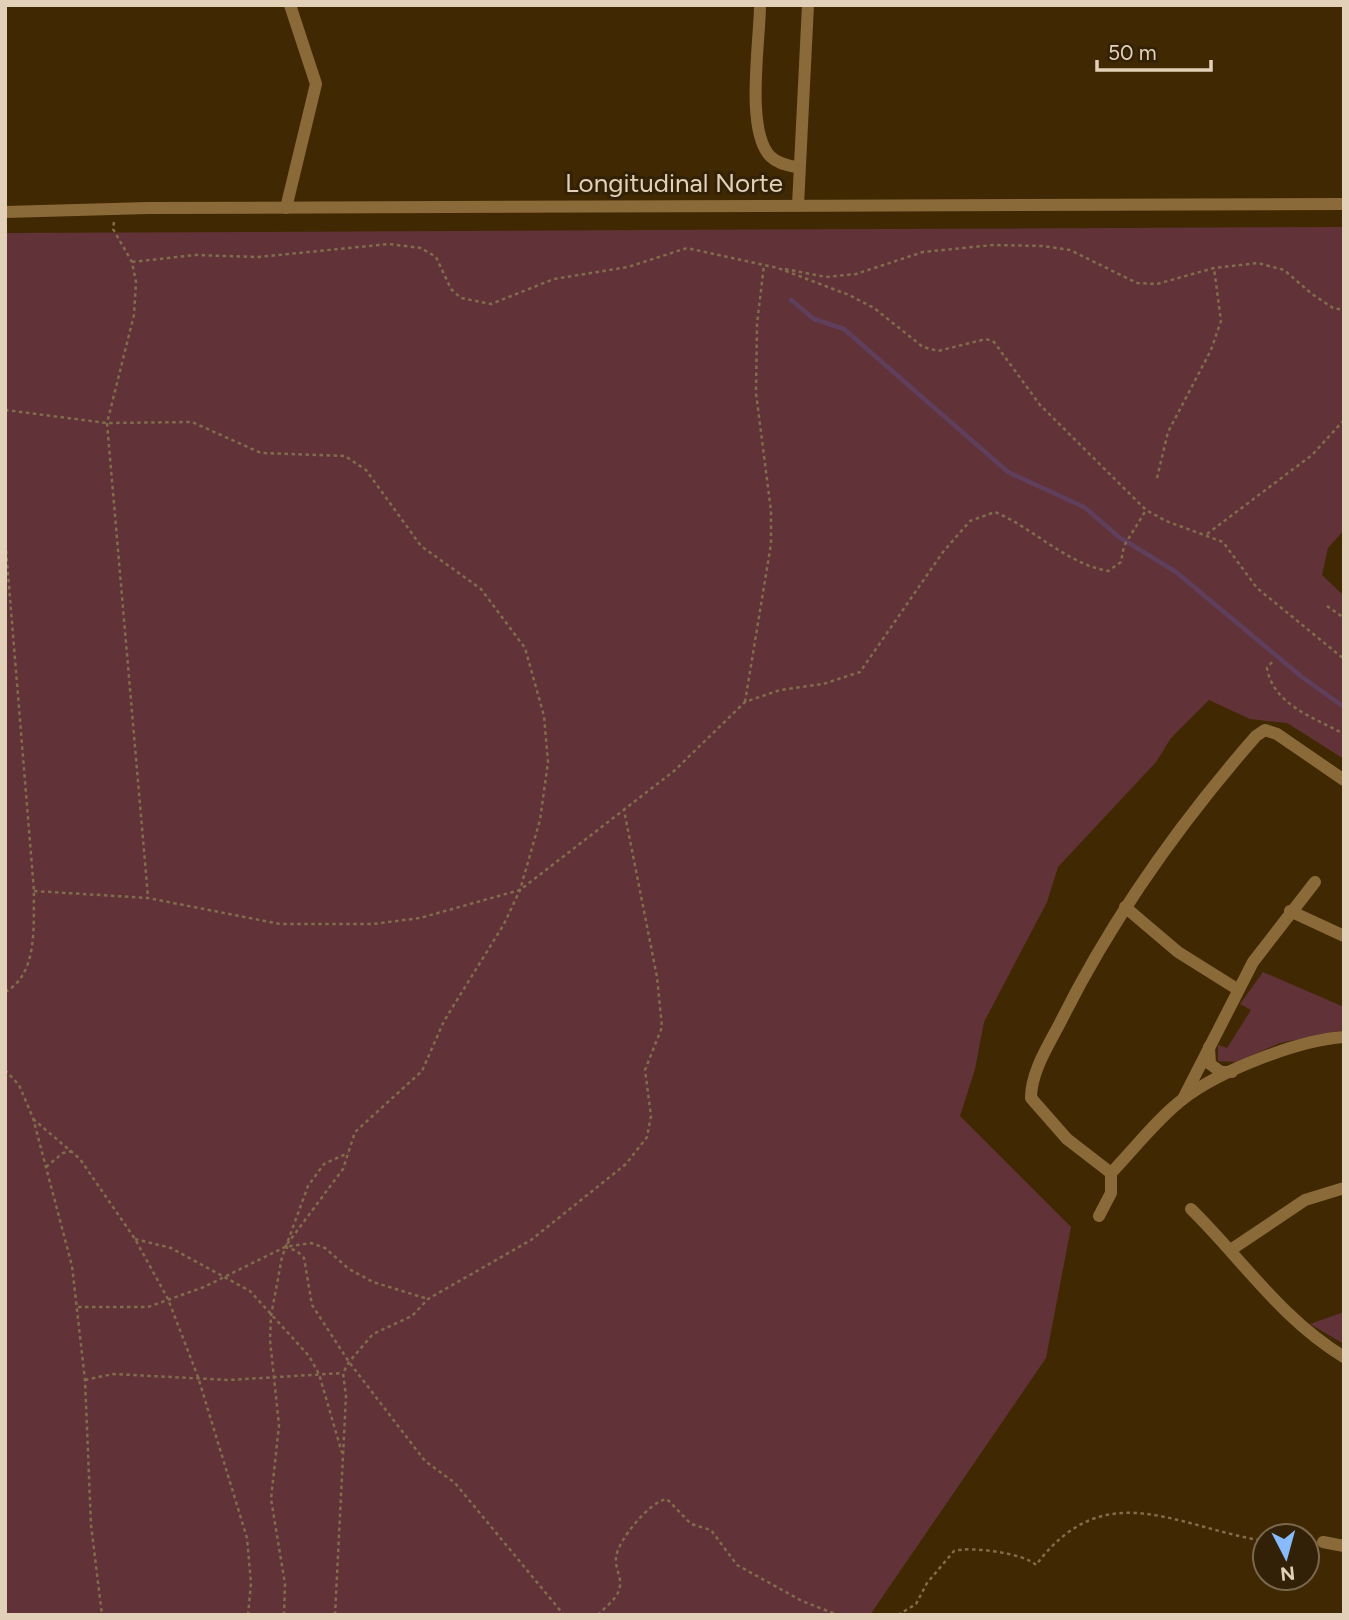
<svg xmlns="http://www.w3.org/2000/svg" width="1349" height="1620" font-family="Figtree,sans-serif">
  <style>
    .green { fill: #613338 }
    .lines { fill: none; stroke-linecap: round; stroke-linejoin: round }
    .stream { stroke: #5f3f5c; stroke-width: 4.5 }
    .path { stroke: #816c4b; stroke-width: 2.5; stroke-dasharray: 3.5 3.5; stroke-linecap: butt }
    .minor { stroke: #8b6a3a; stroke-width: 12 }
    .labels { text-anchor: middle; stroke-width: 6; stroke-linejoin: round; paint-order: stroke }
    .street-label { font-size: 26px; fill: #e3d0b8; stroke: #322107 }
  </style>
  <rect width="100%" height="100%" fill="#402902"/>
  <!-- green -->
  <g class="green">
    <path d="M1344,227v303l-16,18 -6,27 22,21v163l-57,-36 -37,-4 -41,-19 -38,38 -15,24 -98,105 -11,35 -63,120 -9,47 -15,47 111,111 -25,131 -176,257h-865v-1382z"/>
    <path d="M1263,972l81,35v23l-64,13 -44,19 -18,-1v-16l9,3 24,-38 -11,-6z"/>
    <path d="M1344,1312v32l-34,-20z"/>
  </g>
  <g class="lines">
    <!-- stream -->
    <path class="stream" d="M791,300l23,19 30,10 164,143 76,35 35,30 57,35 126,105 42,30"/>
    <!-- path -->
    <g class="path">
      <path d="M114,222l-1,7 19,33 4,20 -2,33 -27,108 41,474"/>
      <path d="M132,262l63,-7 63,2 131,-13 32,4 15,9 15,32 10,9 30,6 63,-25 74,-12 59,-19 91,20 71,27 25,13 49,39 15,4 48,-12 8,3 46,63 106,105 20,11 57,21 34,46 87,71"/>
      <path d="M785,269l41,8 30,-3 67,-22 70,-7 49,1 28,4 67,33 20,1 57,-16 44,-5 26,7 28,24 21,14 11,2"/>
      <path d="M5,410l102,13 85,-1 69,31 84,3 21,14 55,76 60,43 44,59 19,68 4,46 -8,58 -20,70 -16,34 -60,97 -22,50 -67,61 -12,37 -58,78 12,4 7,7 8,47 37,57 76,99 30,22 109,132"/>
      <path d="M1157,478l11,-46 43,-82 10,-29 -7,-53"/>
      <path d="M1207,534l105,-79 32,-35"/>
      <path d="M5,537l29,354c-1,32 5,83 -29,101"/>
      <path d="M1327,606l17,12"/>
      <path d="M1272,662l-5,6c6,37 48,50 77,66"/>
      <path d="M745,702l26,-158v-33l-15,-118 1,-69 7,-59"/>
      <path d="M34,891l114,7 132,26h93l47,-6 100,-28 154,-119 71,-69 35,-12 43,-6 37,-12 83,-120 27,-31 25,-9c40,17 70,51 113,59l13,-9 3,-16 22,-36"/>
      <path d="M5,1070l14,15 14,33 39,148 13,114 6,145 11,90"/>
      <path d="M33,1119l47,40 55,80 33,60 30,78 49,161 4,45 -3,32"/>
      <path d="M46,1167l17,-14 10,-2"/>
      <path d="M135,1239l36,9 79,43 59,65 10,18 23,79"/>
      <path d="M78,1307h70l56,-20 81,-40 26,-4 14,5 24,21 24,13 55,17"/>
      <path d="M85,1380l28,-6 116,6 114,-7"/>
      <path d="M284,1615l1,-31 -14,-85 8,-74 -9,-85 1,-24 11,-59 26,-71 16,-22 24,-11"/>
      <path d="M335,1615l11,-219 -3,-23 6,-11 24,-28 39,-18 16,-17 103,-59 95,-76 21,-27 4,-21 -6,-46 17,-43 -5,-50 -33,-167"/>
      <path d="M598,1615c7,-8 18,-15 21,-25 4,-12 -4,-20 -3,-32 1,-17 34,-57 51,-59l24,25 20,6 26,35 65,36 36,14"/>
      <path d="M898,1615l18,-11 11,-21 27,-32c15,-5 70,2 82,14 69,-92 142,-37 229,-24"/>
    </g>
    <!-- minor -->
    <g class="minor">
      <path d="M760,5c0,36 -15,124 10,151 8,8 18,9 29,12"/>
      <path d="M798,205l10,-200"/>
      <path d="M286,208l30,-124 -26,-79"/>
      <path d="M5,212l143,-4 1196,-4"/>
      <path d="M1125,907l53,45 59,37"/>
      <path d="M1290,911l54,25"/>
      <path d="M1209,1047l1,17 11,8h11"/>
      <path d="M1183,1099l70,-137 62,-80"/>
      <path d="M1111,1173l-44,-34 -36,-41c0,-26 17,-52 29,-75 52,-105 119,-199 196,-287l9,-6 12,4 67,46"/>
      <path d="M1191,1209c51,50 90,110 153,148"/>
      <path d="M1099,1216l12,-23v-20c23,-24 46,-54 72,-74 36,-28 115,-59 161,-62"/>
      <path d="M1232,1249l73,-49 39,-12"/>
      <path d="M1323,1542l21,4"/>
    </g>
  </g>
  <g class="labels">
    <!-- street labels -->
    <g class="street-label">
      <text x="674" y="192">Longitudinal Norte</text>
    </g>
  </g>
  <!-- border -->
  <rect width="1349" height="1620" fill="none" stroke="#e3d0b8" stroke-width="14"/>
  <!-- north arrow -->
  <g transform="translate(1286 1557) rotate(174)"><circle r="33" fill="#322107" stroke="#79674e" stroke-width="2"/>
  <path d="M0-5L12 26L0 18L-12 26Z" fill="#87bbfb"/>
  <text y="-10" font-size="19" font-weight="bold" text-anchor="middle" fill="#e3d0b8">N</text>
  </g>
  <!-- scale -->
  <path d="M1097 60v10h114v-10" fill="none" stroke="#e3d0b8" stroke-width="3.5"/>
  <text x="1108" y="60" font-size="21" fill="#e3d0b8" stroke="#322107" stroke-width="5" paint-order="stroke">50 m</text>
</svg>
